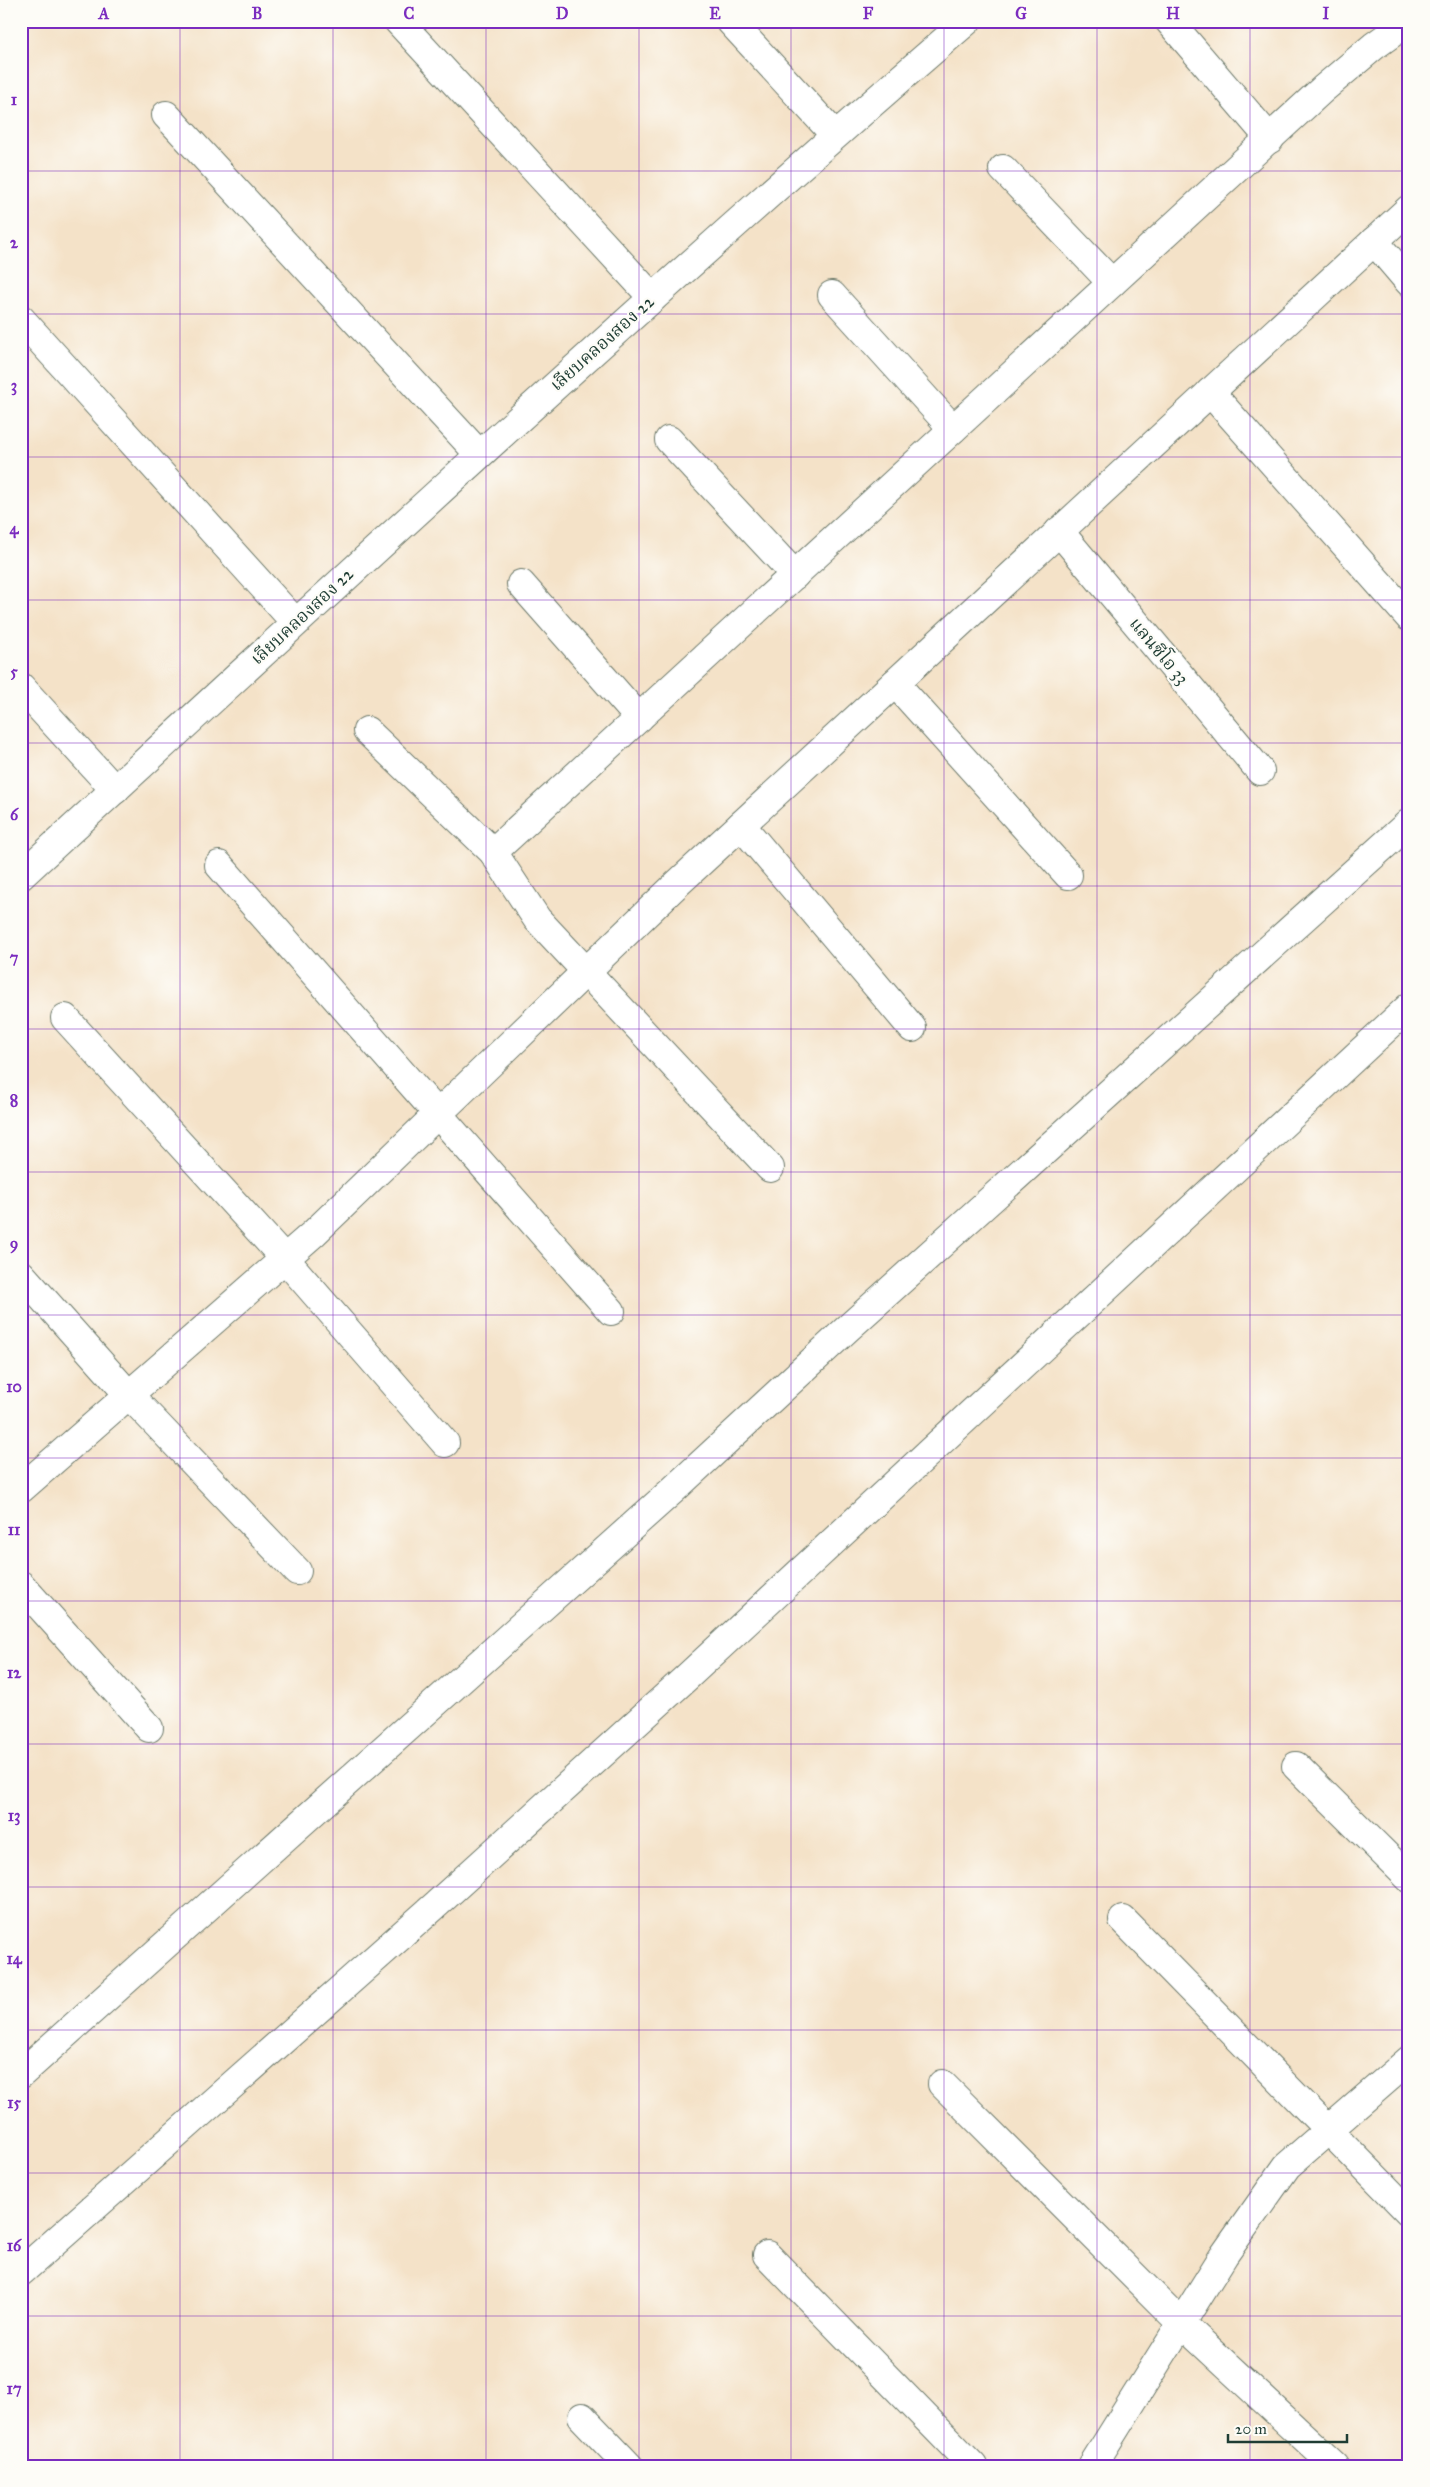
<svg xmlns="http://www.w3.org/2000/svg" width="1430" height="2487" font-family="'IM FELL Great Primer','Noto Serif Thai',serif">
  <style>
    .lines { fill: none; stroke-linecap: round; stroke-linejoin: round }
    .street-casing { stroke: #6a7768; stroke-width: 30 }
    .street { stroke: #fff; stroke-width: 28 }
    .grid { fill: none; stroke: #7b2cbf; stroke-width: 1; stroke-opacity: 0.55 }
    .labels { text-anchor: middle; stroke-width: 4.5; stroke-linejoin: round; paint-order: stroke }
    .street-label { font-size: 18px; fill: #1f3d34; stroke: #fdfcf7 }
    .neatline { fill: none; stroke: #7b2cbf; stroke-width: 2 }
    .grid-label { font-size: 16px; text-anchor: middle; font-weight: bold; fill: #7b2cbf }
  </style>
  <rect width="100%" height="100%" fill="#fdfcf7"/>
  <filter id="ink" filterUnits="userSpaceOnUse"><feTurbulence type="fractalNoise" baseFrequency=".02" numOctaves="2"/><feDisplacementMap in="SourceGraphic" scale="10" xChannelSelector="R" yChannelSelector="G"/><feConvolveMatrix kernelMatrix="1 2 1 2 8 2 1 2 1" color-interpolation-filters="sRGB"/></filter>
  <filter id="wash" filterUnits="userSpaceOnUse"><feTurbulence type="fractalNoise" baseFrequency=".0096" numOctaves="4" result="noise"/><feDisplacementMap in="SourceGraphic" scale="20" xChannelSelector="R" yChannelSelector="G"/><feGaussianBlur stdDeviation="1.12" result="paint"/><feColorMatrix in="noise" values="0 0 0 0 0 0 0 0 0 0 0 0 0 0 0 0 0 1.4 0 .05"/><feComposite in="paint" operator="in"/></filter>
  <g filter="url(#wash)">
    <rect width="100%" height="100%" fill="#f4e2c8"/>
  </g>
  <g filter="url(#ink)">
    <g class="lines">
      <defs>
        <g id="street">
          <path d="M398,21l255,277"/>
          <path d="M730,21l105,114"/>
          <path d="M1169,21l101,118"/>
          <path d="M166,115l313,339"/>
          <path d="M1003,169l109,114"/>
          <path d="M1374,241l35,41"/>
          <path d="M832,295l121,134"/>
          <path d="M21,319l274,303"/>
          <path d="M1210,392l199,225"/>
          <path d="M669,440l126,135"/>
          <path d="M1059,531l201,240"/>
          <path d="M521,584l118,134"/>
          <path d="M895,683l173,192"/>
          <path d="M21,687l94,103"/>
          <path d="M367,731l126,121 44,67 233,249"/>
          <path d="M741,825l171,203"/>
          <path d="M493,852l830,-763 51,-43 35,-25"/>
          <path d="M219,865l392,446"/>
          <path d="M21,876c313,-288 624,-577 946,-855"/>
          <path d="M65,1018l220,241 160,184"/>
          <path d="M21,1274l108,121 168,176"/>
          <path d="M21,1489l293,-256 363,-349 732,-675"/>
          <path d="M21,1585l128,143"/>
          <path d="M1296,1766l113,112"/>
          <path d="M1123,1920l286,292"/>
          <path d="M21,2074l652,-584 174,-161 562,-506"/>
          <path d="M942,2084l239,239 154,143"/>
          <path d="M767,2255l206,211"/>
          <path d="M21,2272l417,-369 248,-225 723,-671"/>
          <path d="M582,2417l47,49"/>
          <path d="M1092,2466l132,-211 63,-89 122,-106"/>
        </g>
      </defs>
      <!-- street casing -->
      <use href="#street" class="street-casing"/>
      <!-- street -->
      <use href="#street" class="street"/>
    </g>
  </g>
  <!-- grid -->
  <path class="grid" d="M180,21v2445M333,21v2445M486,21v2445M639,21v2445M791,21v2445M944,21v2445M1097,21v2445M1250,21v2445M21,171h1388M21,314h1388M21,457h1388M21,600h1388M21,743h1388M21,886h1388M21,1029h1388M21,1172h1388M21,1315h1388M21,1458h1388M21,1601h1388M21,1744h1388M21,1887h1388M21,2030h1388M21,2173h1388M21,2316h1388"/>
  <g class="labels">
    <!-- street labels -->
    <g class="street-label">
      <text transform="translate(602 343) rotate(-42)" y="6">เลียบคลองสอง 22</text>
      <text transform="translate(302 616) rotate(-43)" y="6">เลียบคลองสอง 22</text>
      <text transform="translate(1159 651) rotate(50)" y="6">แลนซีโอ 33</text>
    </g>
  </g>
  <!-- margin -->
  <rect width="1430" height="2487" fill="none" stroke="#fdfcf7" stroke-width="55"/>
  <!-- scale -->
  <path d="M1228 2434v8h119v-8" fill="none" stroke="#1f3d34" stroke-width="2.5"/>
  <text x="1235" y="2434" font-size="15" fill="#1f3d34" stroke="#fdfcf7" stroke-width="4" paint-order="stroke">20 m</text>
  <rect x="28" y="28" width="1374" height="2432" class="neatline"/>
  <g class="grid-label">
    <text x="104" y="19">A</text>
    <text x="257" y="19">B</text>
    <text x="409" y="19">C</text>
    <text x="562" y="19">D</text>
    <text x="715" y="19">E</text>
    <text x="868" y="19">F</text>
    <text x="1021" y="19">G</text>
    <text x="1173" y="19">H</text>
    <text x="1326" y="19">I</text>
    <text x="14" y="105">1</text>
    <text x="14" y="248">2</text>
    <text x="14" y="391">3</text>
    <text x="14" y="534">4</text>
    <text x="14" y="677">5</text>
    <text x="14" y="820">6</text>
    <text x="14" y="963">7</text>
    <text x="14" y="1106">8</text>
    <text x="14" y="1249">9</text>
    <text x="14" y="1392">10</text>
    <text x="14" y="1535">11</text>
    <text x="14" y="1678">12</text>
    <text x="14" y="1821">13</text>
    <text x="14" y="1964">14</text>
    <text x="14" y="2108">15</text>
    <text x="14" y="2251">16</text>
    <text x="14" y="2394">17</text>
  </g>
</svg>
